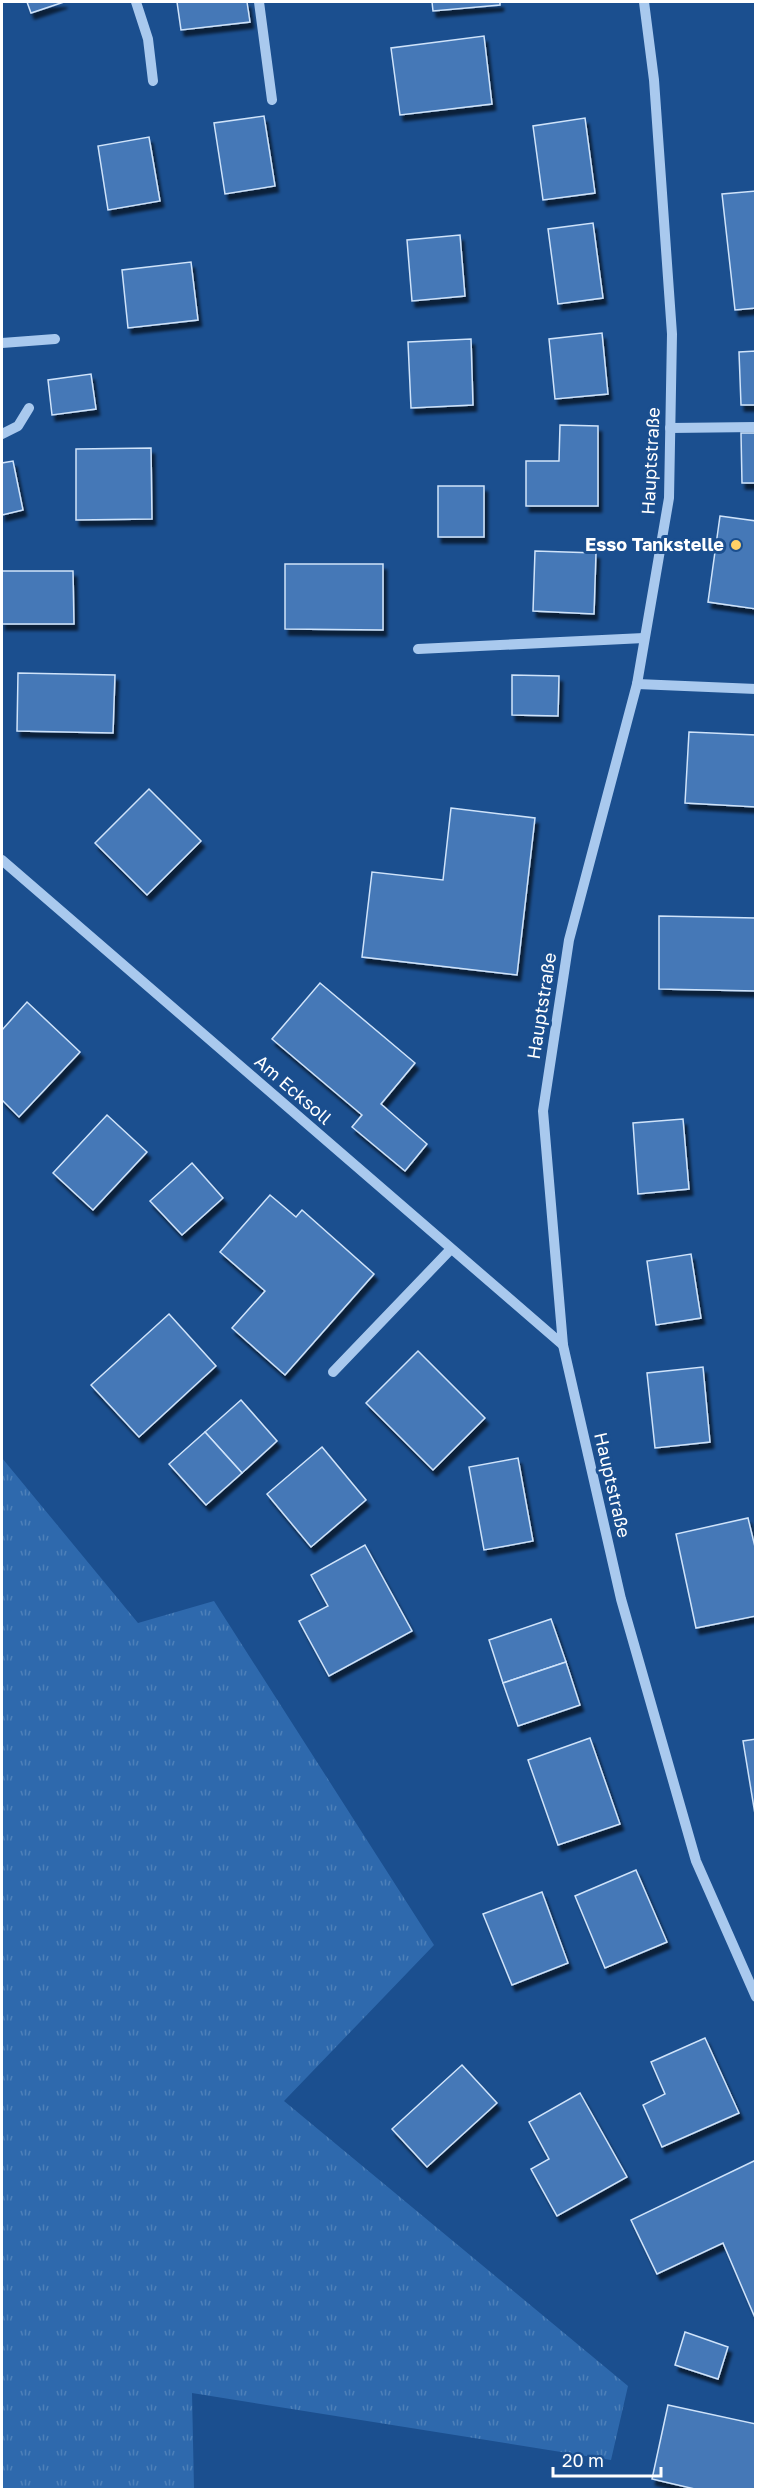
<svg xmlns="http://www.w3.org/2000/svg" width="757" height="2491" font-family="'Golos Text',sans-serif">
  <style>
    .grass { fill: url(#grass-tufts) }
    .building { fill: #4478b7; stroke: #cfe3fa; stroke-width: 1.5; filter: url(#shadow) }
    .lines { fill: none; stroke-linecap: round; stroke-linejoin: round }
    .minor { stroke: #a9c9ee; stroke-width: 10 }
    .poi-dot { fill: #ffd166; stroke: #1b4f8f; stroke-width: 2 }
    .labels { text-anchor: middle; stroke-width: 6; stroke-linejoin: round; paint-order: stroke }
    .street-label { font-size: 18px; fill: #fff; stroke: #1b4f8f }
    .poi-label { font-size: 18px; font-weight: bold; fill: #fff; stroke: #1b4f8f; text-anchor: end }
  </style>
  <defs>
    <pattern id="grass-tufts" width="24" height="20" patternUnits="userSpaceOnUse" patternTransform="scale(1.5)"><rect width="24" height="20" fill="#2e69ad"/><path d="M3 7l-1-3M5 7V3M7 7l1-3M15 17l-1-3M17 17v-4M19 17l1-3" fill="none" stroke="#4d80b9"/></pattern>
    <filter id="shadow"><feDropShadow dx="3.5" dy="6" stdDeviation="1.5" flood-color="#0009"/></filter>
  </defs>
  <rect width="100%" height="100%" fill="#1b4f8f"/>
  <!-- grass -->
  <path class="grass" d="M2,1458l136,165 76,-22 220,344 -150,156 344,285 -17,74 -419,-67 2,96h-192z"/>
  <!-- building -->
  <g class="building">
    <path d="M27,2h37l-33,11z"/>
    <path d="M177,2h70l3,20 -69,8z"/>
    <path d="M432,2h68v3l-67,6z"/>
    <path d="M484,36l8,68 -92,11 -9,-67z"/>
    <path d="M264,116l11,70 -50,8 -11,-71z"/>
    <path d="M585,118l10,75 -52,7 -10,-74z"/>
    <path d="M149,137l11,64 -52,9 -10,-64z"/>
    <path d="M756,191v117l-21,2 -13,-116z"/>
    <path d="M593,223l10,75 -45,6 -10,-75z"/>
    <path d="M460,235l5,61 -53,5 -5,-61z"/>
    <path d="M191,262l7,58 -70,8 -6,-58z"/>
    <path d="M602,333l6,61 -53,5 -6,-60z"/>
    <path d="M471,339l2,66 -62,3 -3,-66z"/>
    <path d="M756,351v54h-15l-2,-53z"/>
    <path d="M91,374l5,35 -44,6 -4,-35z"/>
    <path d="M560,425l38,1v80h-72v-45h33z"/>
    <path d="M741,433h15v50h-14z"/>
    <path d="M151,448l1,71 -76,1v-71z"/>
    <path d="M13,461l10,49 -21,5v-52z"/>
    <rect x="438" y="486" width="46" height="51"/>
    <path d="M720,516l36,5v88l-48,-7z"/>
    <path d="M535,551l61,2 -2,61 -61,-3z"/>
    <path d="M285,564h98v66l-98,-1z"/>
    <path d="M2,571h71l1,53h-72z"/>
    <path d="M18,673l97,2 -2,58 -96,-2z"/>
    <path d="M512,675l47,1 -1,40 -46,-1z"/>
    <path d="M689,732l67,3v72l-71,-4z"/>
    <path d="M149,789l52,52 -54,54 -52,-52z"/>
    <path d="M451,808l84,10 -18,157 -155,-18 10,-85 71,8z"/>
    <path d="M659,916l97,2v73l-97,-2z"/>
    <path d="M320,983l95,80 -34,41 46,40 -22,27 -53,-44 10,-12 -90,-76z"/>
    <path d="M27,1002l53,50 -61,65 -17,-17v-70z"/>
    <path d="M107,1115l40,37 -54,58 -40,-37z"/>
    <path d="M683,1119l6,70 -51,5 -5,-71z"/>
    <path d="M192,1163l31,35 -41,37 -32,-34z"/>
    <path d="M270,1195l26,22 6,-7 72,64 -89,101 -53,-47 33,-37 -45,-39z"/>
    <path d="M691,1254l10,64 -45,7 -9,-64z"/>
    <path d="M169,1314l47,52 -77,71 -48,-52z"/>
    <path d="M418,1351l67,67 -52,52 -67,-67z"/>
    <path d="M703,1367l7,75 -55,6 -8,-75z"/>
    <path d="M241,1400l36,41 -35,32 -37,-41z"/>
    <path d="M205,1432l37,41 -36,32 -37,-41z"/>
    <path d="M322,1447l44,53 -55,47 -44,-53z"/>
    <path d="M518,1458l15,83 -49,9 -15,-83z"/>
    <path d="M748,1518l8,33v65l-60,12 -20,-94z"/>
    <path d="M365,1545l47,86 -83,45 -30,-55 29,-15 -17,-31z"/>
    <path d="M551,1619l15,43 -63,21 -14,-43z"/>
    <path d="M566,1662l14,43 -62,21 -15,-43z"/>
    <path d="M590,1738l30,86 -62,21 -30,-85z"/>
    <path d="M756,1739v75h-1l-12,-73z"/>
    <path d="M636,1870l31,72 -62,26 -30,-72z"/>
    <path d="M542,1892l26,71 -56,22 -29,-71z"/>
    <path d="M705,2038l34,75 -77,34 -19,-42 22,-11 -14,-32z"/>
    <path d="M462,2065l35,38 -70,64 -35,-38z"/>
    <path d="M580,2093l47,84 -70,39 -26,-47 18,-10 -20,-37z"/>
    <path d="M756,2160v160l-33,-77 -66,31 -26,-54z"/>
    <path d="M685,2332l43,15 -10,32 -43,-14z"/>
    <path d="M668,2405l88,19v66h-57l-47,-11z"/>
  </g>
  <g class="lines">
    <!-- minor -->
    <g class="minor">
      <path d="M136,2l12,37 5,42"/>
      <path d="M259,2l13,98"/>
      <path d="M644,2l10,78 18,254 -3,164 -32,186 -68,256 -26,171 20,234 58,254 75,262 60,136"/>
      <path d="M2,343l53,-4"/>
      <path d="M670,428l86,-1"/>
      <path d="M2,434l16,-8 11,-18"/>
      <path d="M418,649l226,-11"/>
      <path d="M637,684l119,5"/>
      <path d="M2,860l561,485"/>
      <path d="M333,1372l118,-123"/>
    </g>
  </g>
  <!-- markers -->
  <circle class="poi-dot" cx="736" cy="545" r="6"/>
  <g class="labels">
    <!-- street labels -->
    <g class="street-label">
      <text transform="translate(651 461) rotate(-87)" y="6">Hauptstraße</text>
      <text transform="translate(542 1006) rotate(-81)" y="6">Hauptstraße</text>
      <text transform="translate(293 1090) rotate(41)" y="6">Am Ecksoll</text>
      <text transform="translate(612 1485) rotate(77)" y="6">Hauptstraße</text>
    </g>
    <!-- poi labels -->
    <g class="poi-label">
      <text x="724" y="551">Esso Tankstelle</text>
    </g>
  </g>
  <!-- border -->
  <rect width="757" height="2491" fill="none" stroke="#ffffff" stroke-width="6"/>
  <!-- scale -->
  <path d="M553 2467v9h108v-9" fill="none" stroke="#ffffff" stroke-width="3"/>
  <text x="562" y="2467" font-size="18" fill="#ffffff" stroke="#1b4f8f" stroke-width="4.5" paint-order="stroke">20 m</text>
</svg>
